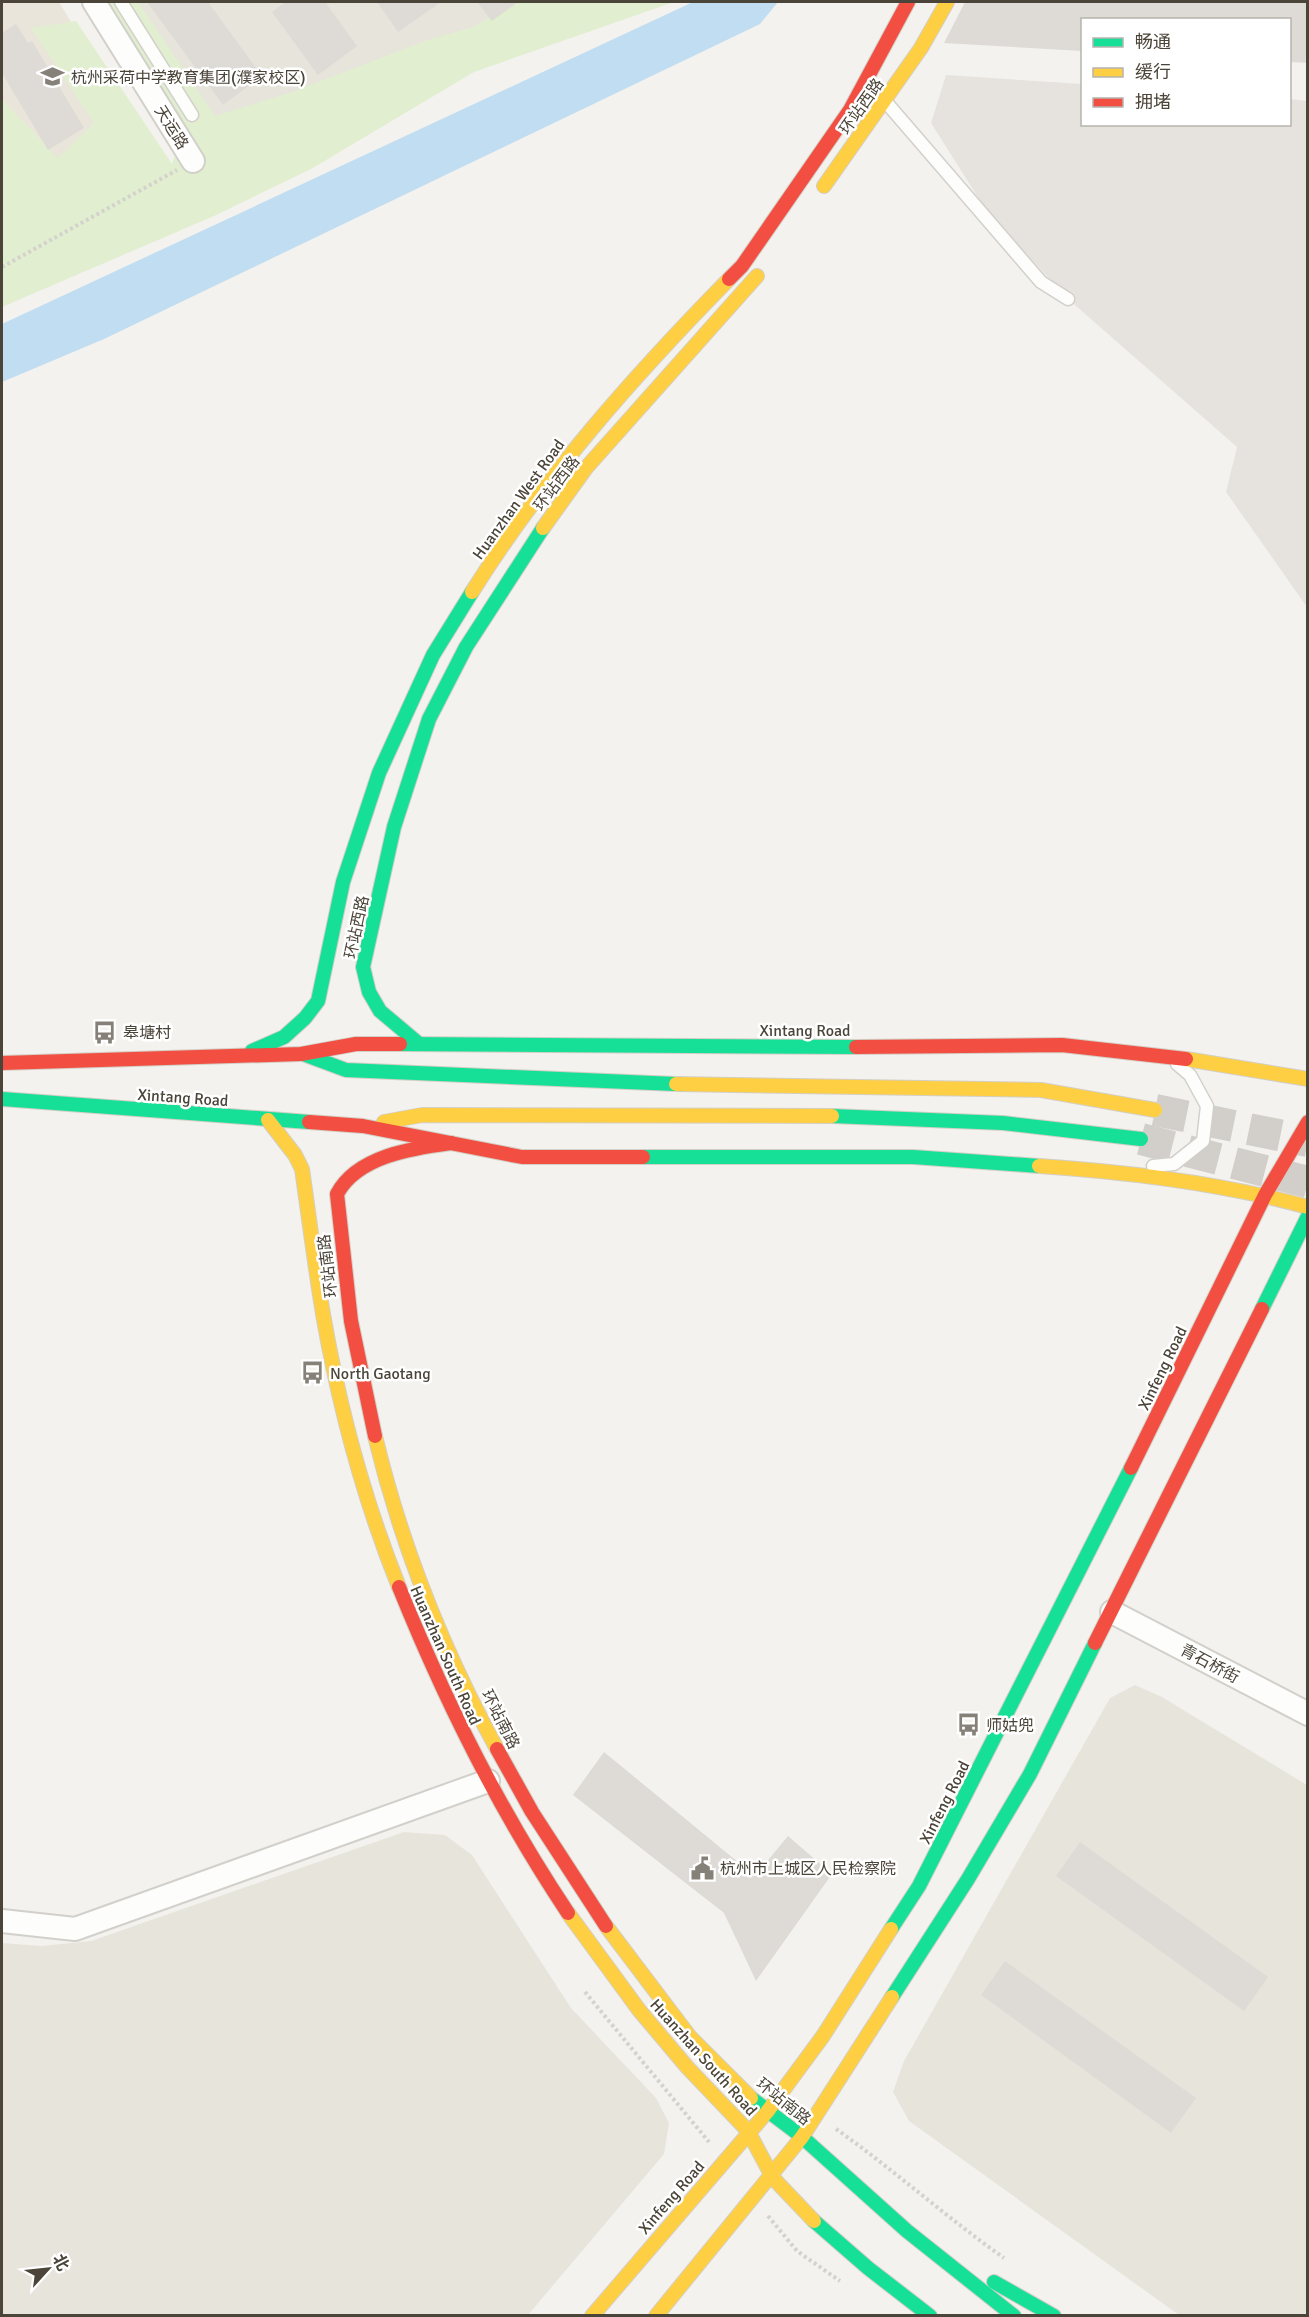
<svg xmlns="http://www.w3.org/2000/svg" width="1309" height="2317" font-family="Signika,'Noto Sans SC',sans-serif">
  <style>
    .residential { fill: #e7e4dc }
    .education { fill: #eae5da }
    .green { fill: #e1eecf }
    .parking { fill: #e6e3df }
    .water { fill: #c0ddf1 }
    .building { fill: #dedbd6 }
    .lines { fill: none; stroke-linecap: round; stroke-linejoin: round }
    .secondary-tunnel { stroke: #d2cfca; stroke-width: 32; stroke-dasharray: 32 16; stroke-linecap: butt }
    .lane-casing { stroke: #d2d0cb; stroke-width: 15 }
    .street-casing { stroke: #d2d0cb; stroke-width: 26 }
    .fast-casing { stroke: #d3cfc5; stroke-width: 16 }
    .slow-casing { stroke: #d3cfc5; stroke-width: 16 }
    .jam-casing { stroke: #d3cfc5; stroke-width: 16 }
    .path { stroke: #d3d2cc; stroke-width: 4; stroke-dasharray: 3 3; stroke-linecap: butt }
    .lane { stroke: #fdfdfc; stroke-width: 12 }
    .street { stroke: #fdfdfc; stroke-width: 22 }
    .fast { stroke: #16e098; stroke-width: 14 }
    .slow { stroke: #ffcf43; stroke-width: 14 }
    .jam { stroke: #f24e42; stroke-width: 14 }
    .labels { text-anchor: middle; stroke-width: 5; stroke-linejoin: round; paint-order: stroke }
    .poi-label { font-size: 16px; fill: #4b4439; stroke: #fff; text-anchor: start }
    .street-label { font-size: 16px; fill: #4b4439; stroke: #fff }
  </style>
  <rect width="100%" height="100%" fill="#f4f2ee"/>
  <!-- residential -->
  <g class="residential">
    <path d="M89,2h535l-431,159z"/>
    <path d="M1135,1685l27,12 145,88v530h-128l-270,-194 -16,-29 11,-31 206,-363z"/>
    <path d="M404,1832l41,3 27,20 99,153 85,90 13,25 -5,31 -136,161h-526v-372l39,3 50,-5z"/>
  </g>
  <!-- education -->
  <path class="education" d="M2,2h57l90,150 -147,80z"/>
  <!-- green -->
  <path class="green" d="M103,2h35l77,114 77,-24 136,-52 45,-13 44,-25h157l-200,70 -163,97 -97,47 -212,91v-208l56,59 36,-35 -63,-95 45,-7 96,143 13,-37z"/>
  <!-- parking -->
  <path class="parking" d="M946,75l136,9v40h208v-25l17,2v506l-81,-115 11,-45 -169,-148 -82,-89 -55,-87z"/>
  <!-- water -->
  <path class="water" d="M693,2h85l-18,22 -656,315 -102,43v-58z"/>
  <!-- building -->
  <g class="building">
    <path d="M147,2h61l54,74 -39,29z"/>
    <path d="M286,2h39l32,44 -39,29 -46,-63z"/>
    <path d="M377,2h64l-43,30z"/>
    <path d="M477,2h41l-26,19z"/>
    <path d="M965,2h343v61l-18,-1v-42h-207v31l-139,-8z"/>
    <path d="M16,24l12,19 4,-2 52,87 -36,22 -46,-77v-40z"/>
    <path d="M604,1752l151,124 33,-40 44,38 -76,107 -32,-68 -151,-118z"/>
    <path d="M1080,1842l188,135 -24,34 -188,-135z"/>
    <path d="M1005,1961l191,137 -25,35 -190,-138z"/>
  </g>
  <g class="lines">
    <!-- secondary-tunnel -->
    <g class="secondary-tunnel">
      <path d="M1155,1110l153,31"/>
      <path d="M1141,1139l167,43"/>
    </g>
    <defs>
      <g id="lane">
        <path d="M121,2l71,113"/>
        <path d="M885,101l156,181 27,17"/>
        <path d="M1153,1166l21,-2 29,-23 4,-35 -17,-31 -13,-11"/>
      </g>
      <g id="street">
        <path d="M94,2l99,159"/>
        <path d="M1112,1612l196,102"/>
        <path d="M2,1921l73,8 413,-148"/>
      </g>
      <g id="fast">
        <path d="M418,1043l-38,-32 -11,-19 -6,-25 31,-140 35,-108 37,-72 77,-119"/>
        <path d="M400,1044l456,3"/>
        <path d="M252,1051l32,-14 21,-19 13,-17 25,-119 36,-109 54,-118 39,-63"/>
        <path d="M303,1054l43,16 330,14"/>
        <path d="M2,1099l307,23"/>
        <path d="M832,1116l171,7 138,16"/>
        <path d="M643,1157h270l126,9"/>
        <path d="M1262,1309l46,-93"/>
        <path d="M891,1929l28,-43 212,-418"/>
        <path d="M892,1997l76,-118 62,-105 65,-131"/>
        <path d="M751,2098l50,38 106,95 107,85"/>
        <path d="M814,2221l54,47 62,48"/>
        <path d="M994,2282l60,34"/>
      </g>
      <g id="slow">
        <path d="M824,186l97,-138 26,-46"/>
        <path d="M543,528l43,-60 171,-192"/>
        <path d="M472,592c72,-115 162,-216 257,-313"/>
        <path d="M1186,1059l122,20"/>
        <path d="M676,1084l365,6 114,20"/>
        <path d="M268,1120l27,35 7,14c7,48 13,97 21,145 16,92 41,186 76,273"/>
        <path d="M384,1122l38,-7 410,1"/>
        <path d="M1039,1166c90,6 182,17 269,41"/>
        <path d="M375,1436c26,108 69,216 122,313"/>
        <path d="M568,1913l71,97 48,57 61,64 25,47 41,43"/>
        <path d="M606,1926l84,111 61,61"/>
        <path d="M592,2316l175,-204 56,-76 68,-107"/>
        <path d="M656,2316l146,-179 90,-140"/>
      </g>
      <g id="jam">
        <path d="M729,279l13,-13 108,-156 58,-108"/>
        <path d="M856,1047l206,-2 124,14"/>
        <path d="M2,1063l299,-9 55,-10h44"/>
        <path d="M309,1122l54,4 159,31h121"/>
        <path d="M375,1436l-24,-115 -14,-127c20,-38 76,-46 114,-51"/>
        <path d="M1131,1468l134,-273 43,-73"/>
        <path d="M399,1587c46,114 100,223 169,326"/>
        <path d="M1095,1643l167,-334"/>
        <path d="M497,1749l35,63 74,114"/>
      </g>
    </defs>
    <!-- lane casing -->
    <use href="#lane" class="lane-casing"/>
    <!-- street casing -->
    <use href="#street" class="street-casing"/>
    <!-- fast casing -->
    <use href="#fast" class="fast-casing"/>
    <!-- slow casing -->
    <use href="#slow" class="slow-casing"/>
    <!-- jam casing -->
    <use href="#jam" class="jam-casing"/>
    <!-- path -->
    <g class="path">
      <path d="M2,267l175,-97"/>
      <path d="M585,1992l124,150"/>
      <path d="M836,2129c58,41 110,88 168,129"/>
      <path d="M768,2216l29,35 43,30"/>
    </g>
    <!-- lane -->
    <use href="#lane" class="lane"/>
    <!-- street -->
    <use href="#street" class="street"/>
    <!-- fast -->
    <use href="#fast" class="fast"/>
    <!-- slow -->
    <use href="#slow" class="slow"/>
    <!-- jam -->
    <use href="#jam" class="jam"/>
  </g>
  <!-- icons -->
  <defs>
    <symbol id="school-bare" viewBox="-9 -9 18 18"><path d="M0-5L7-2L0 1L-7-2ZM-4 1L0 2.5L4 1V4Q0 6-4 4Z" fill="#868178" stroke="#fff" stroke-width="2.5" paint-order="stroke"/></symbol>
    <symbol id="bus-bare" viewBox="-9 -9 18 18"><path d="M-5-6H5V4H4V6H2V4H-2V6H-4V4H-5ZM-3.5-4V0h7V-4ZM-3.5 1.2v1.5H-2V1.2ZM2 1.2v1.5H3.5V1.2Z" fill="#868178" stroke="#fff" stroke-width="2.5" paint-order="stroke"/></symbol>
    <symbol id="civic-bare" viewBox="-9 -9 18 18"><path d="M-.6-6.5H3V-4.5H.6V-3L4-1V1h2V6H-6V1h2V-1L-.6-3ZM-1.2 2.5V6h2.4V2.5Z" fill="#868178" stroke="#fff" stroke-width="2.5" paint-order="stroke"/></symbol>
  </defs>
  <g fill-rule="evenodd">
    <use href="#school-bare" x="36" y="60" width="33" height="33"/>
    <use href="#bus-bare" x="88" y="1016" width="33" height="33"/>
    <use href="#bus-bare" x="296" y="1356" width="33" height="33"/>
    <use href="#bus-bare" x="952" y="1708" width="33" height="33"/>
    <use href="#civic-bare" x="686" y="1852" width="33" height="33"/>
  </g>
  <g class="labels">
    <!-- poi labels -->
    <g class="poi-label">
      <text x="71" y="83">杭州采荷中学教育集团(濮家校区)</text>
      <text x="123" y="1038">皋塘村</text>
      <text x="330" y="1379">North Gaotang</text>
      <text x="986" y="1731">师姑兜</text>
      <text x="720" y="1874">杭州市上城区人民检察院</text>
    </g>
    <!-- street labels -->
    <g class="street-label">
      <text transform="translate(861 106) rotate(-55)" y="6">环站西路</text>
      <text transform="translate(172 127) rotate(58)" y="6">天运路</text>
      <text transform="translate(556 483) rotate(-53)" y="6">环站西路</text>
      <text transform="translate(518 499) rotate(-54)" y="6">Huanzhan West Road</text>
      <text transform="translate(356 927) rotate(-78)" y="6">环站西路</text>
      <text x="805" y="1036">Xintang Road</text>
      <text transform="translate(183 1097) rotate(4)" y="6">Xintang Road</text>
      <text transform="translate(327 1266) rotate(-97)" y="6">环站南路</text>
      <text transform="translate(1162 1368) rotate(-64)" y="6">Xinfeng Road</text>
      <text transform="translate(446 1655) rotate(66)" y="6">Huanzhan South Road</text>
      <text transform="translate(1210 1663) rotate(28)" y="6">青石桥街</text>
      <text transform="translate(501 1719) rotate(63)" y="6">环站南路</text>
      <text transform="translate(944 1802) rotate(-63)" y="6">Xinfeng Road</text>
      <text transform="translate(704 2057) rotate(48)" y="6">Huanzhan South Road</text>
      <text transform="translate(784 2101) rotate(39)" y="6">环站南路</text>
      <text transform="translate(671 2197) rotate(-49)" y="6">Xinfeng Road</text>
    </g>
  </g>
  <!-- border -->
  <rect width="1309" height="2317" fill="none" stroke="#4b4439" stroke-width="6"/>
  <!-- legend -->
  <rect x="1081" y="18" width="210" height="108" fill="#ffffff" stroke="#b7b4b0" stroke-width="1.5"/>
  <rect x="1093" y="38" width="30" height="9" fill="#16e098" stroke="#b7b4b0" stroke-width="1.5"/>
  <text x="1135" y="48" font-size="18" fill="#4b4439">畅通</text>
  <rect x="1093" y="68" width="30" height="9" fill="#ffcf43" stroke="#b7b4b0" stroke-width="1.5"/>
  <text x="1135" y="78" font-size="18" fill="#4b4439">缓行</text>
  <rect x="1093" y="98" width="30" height="9" fill="#f24e42" stroke="#b7b4b0" stroke-width="1.5"/>
  <text x="1135" y="108" font-size="18" fill="#4b4439">拥堵</text>
  <!-- north arrow -->
  <g transform="translate(48 2269) rotate(63)" stroke="#ffffff" stroke-width="4.5" paint-order="stroke">
  <path d="M0-4.5L10 22L0 15L-10 22Z" fill="#4b4439"/>
  <text y="-9" font-size="16" font-weight="bold" text-anchor="middle" fill="#4b4439">北</text>
  </g>
</svg>
